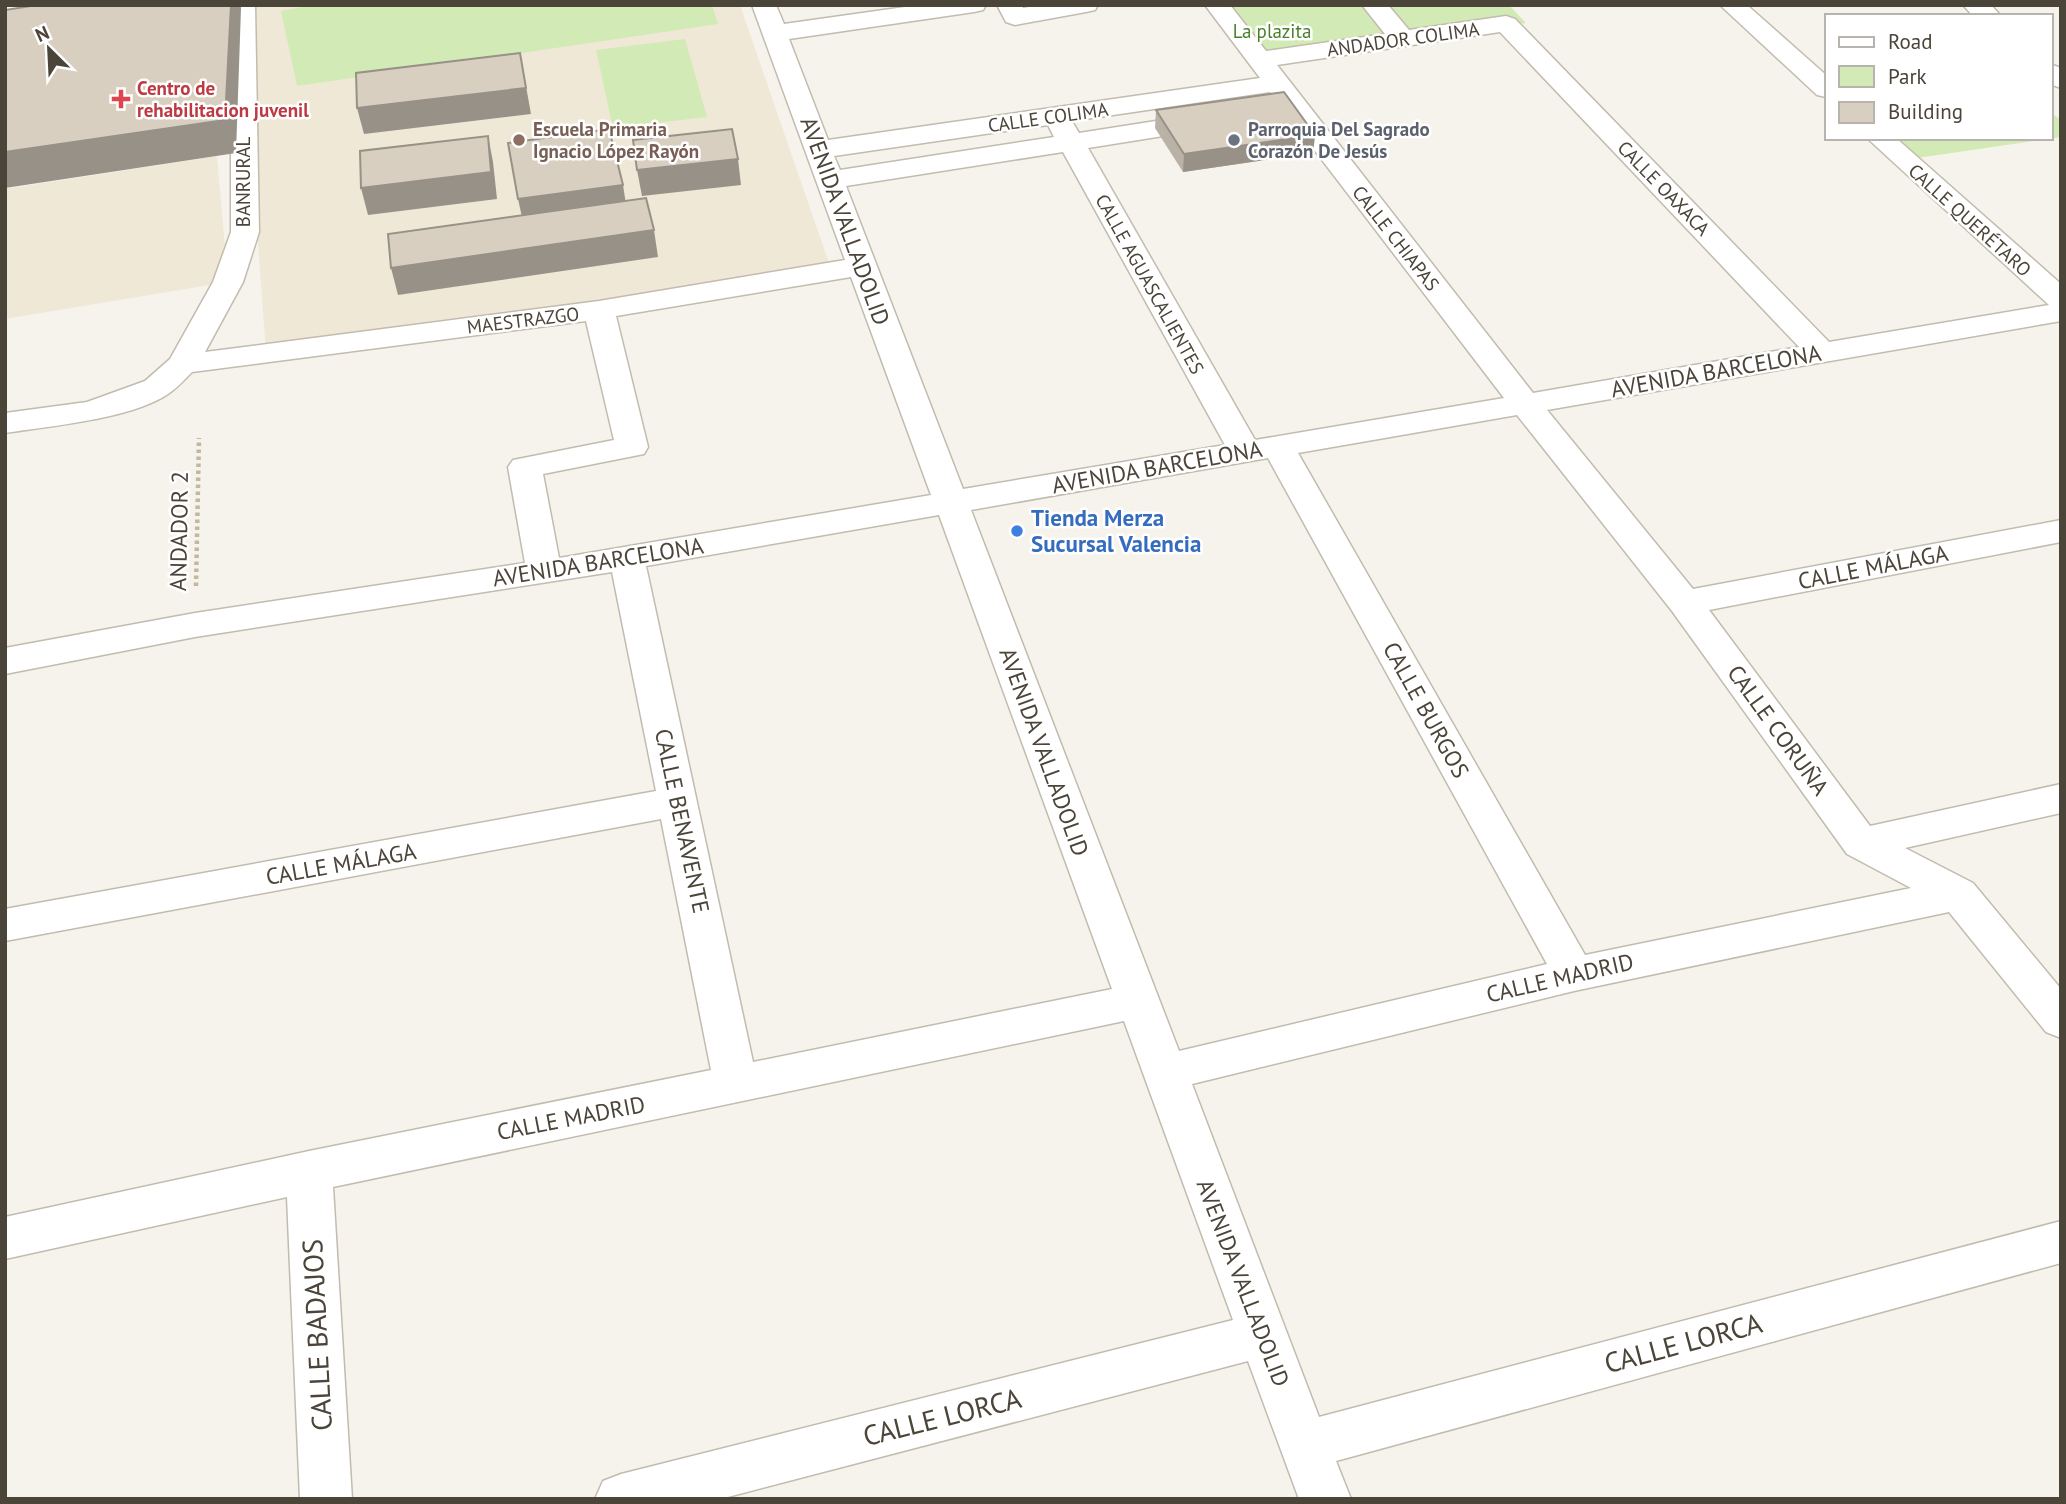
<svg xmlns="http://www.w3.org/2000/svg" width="2066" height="1504" font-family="'PT Sans',sans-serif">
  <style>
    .education { fill: #efe8d6 }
    .green { fill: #d2eab5 }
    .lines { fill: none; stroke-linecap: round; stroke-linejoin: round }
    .street-casing { stroke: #c2bbae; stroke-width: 3 }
    .path { stroke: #c4b79f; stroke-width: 4.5; stroke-dasharray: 3.5 3.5; stroke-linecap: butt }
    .street { fill: #fff; fill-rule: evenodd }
    .wall { fill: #bab2a6 }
    .shaded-wall { fill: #979187 }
    .building { fill: #d8cfc1; stroke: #979187; stroke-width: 2 }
    .health-dot { fill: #e0444e; stroke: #fff; stroke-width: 2.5 }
    .education-dot { fill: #8d6e63; stroke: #fff; stroke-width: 2.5 }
    .worship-dot { fill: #6b7280; stroke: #fff; stroke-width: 2.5 }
    .shop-dot { fill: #3f7fe0; stroke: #fff; stroke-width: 2.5 }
    .labels { text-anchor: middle; stroke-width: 5; stroke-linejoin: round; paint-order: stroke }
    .far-park-label { font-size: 19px; fill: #4a7f2a; stroke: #fff }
    .far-street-label { font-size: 19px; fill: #4b4439; stroke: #fff }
    .far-health-label { font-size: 19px; font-weight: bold; fill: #be3a42; stroke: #fff; text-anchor: start }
    .far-education-label { font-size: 19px; font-weight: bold; fill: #785e54; stroke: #fff; text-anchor: start }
    .far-worship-label { font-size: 19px; font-weight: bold; fill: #5b616d; stroke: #fff; text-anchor: start }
    .street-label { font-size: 23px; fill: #4b4439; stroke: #fff }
    .shop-label { font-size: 23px; font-weight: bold; fill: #366cbe; stroke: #fff; text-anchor: start }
    .near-street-label { font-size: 28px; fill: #4b4439; stroke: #fff }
  </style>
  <rect width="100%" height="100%" fill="#f6f3ec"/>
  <!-- education -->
  <g class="education">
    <path d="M257,5h483l92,267 -566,81 -25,-345z"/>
    <path d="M217,156l11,126 -223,37v-130z"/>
  </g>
  <!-- green -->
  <g class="green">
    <path d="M314,5h398l6,19 -421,62 -16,-75z"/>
    <path d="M1218,5h291l17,18 -268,37z"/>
    <path d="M685,39l22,78 -94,11 -17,-78z"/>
    <path d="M2050,112l11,8v17l-158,23 -23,-22h170z"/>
  </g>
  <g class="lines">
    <defs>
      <g id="street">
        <path d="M231,5h24l4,227 -16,50 -38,70 394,-51 246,-41 -93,-255h24l8,19 135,-19h67l-3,5 -9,2 -185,27 39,101 432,-62 -55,-73h25l36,46 119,-17 -23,-29h26l21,25 97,-14 9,3 314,323 220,-37 -182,-167h29l165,146v37l-514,89 146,179 368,-69v22l-352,68 161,216 191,-42v29l-156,35 68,35 88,106v49l-15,-6 -97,-120 -375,79 -382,93 127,333 742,-196v42l-725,198 15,38h-52l-51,-138 -528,138h-125l8,-18 18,-7 612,-154 -109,-299 -791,166 19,312h-52l-13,-302 -282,62v-42l304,-66 402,-81 -50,-251 -656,122v-32l651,-118 -44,-219 -417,65 -190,37v-26l190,-35 330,-50 -17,-96 5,-7 101,-20 -28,-119 -394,51c-7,7 -15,16 -24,22 -37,25 -118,32 -163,39v-20l82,-11 58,-21 25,-22 43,-77 18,-50zM1500,32l299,315 -266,46 -256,-328zM1270,92l234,306 -249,42 -167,-292 119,-19 10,-2 3,-6 -3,-6 -10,-2 -128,20 -7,-12zM1048,125l6,12 -214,33 -6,-14zM1063,152l162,293 -262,44 -117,-303zM851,277l80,218 -372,63 -16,-84 101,-20 4,-7 -32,-131zM1517,415l155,196 175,243 64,34 -326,67 -287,-502zM1268,458l279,506 -368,87 -208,-541zM939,515l173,474 -359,73 -107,-496z"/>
        <path d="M997,5h25l1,3 17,-3h58l-3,5 -9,2 -71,13 -9,-3z"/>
        <path d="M1720,5h27l79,70v22l-9,-2z"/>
        <path d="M1963,5h28l10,11h-28z"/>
        <path d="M2050,64l11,4v20l-11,-4z"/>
      </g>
    </defs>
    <!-- street casing -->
    <use href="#street" class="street-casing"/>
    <!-- path -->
    <path class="path" d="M196,586l3,-148"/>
    <!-- street -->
    <use href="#street" class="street"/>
  </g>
  <!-- wall -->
  <path class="wall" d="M1156,110l159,25 -2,18 -130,19 -28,-44z"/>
  <!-- shaded-wall -->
  <g class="shaded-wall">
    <path d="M231,5h9l1,3 -5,145 -231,35v-36z"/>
    <path d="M520,53l11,61 -167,20 -7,-26z"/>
    <path d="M1315,135l-2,18 -130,19 1,-18z"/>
    <path d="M488,136l5,26 4,37 -129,16 -7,-27z"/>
    <path d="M738,159l3,26 -99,11 -5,-26z"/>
    <path d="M623,185l4,26 -103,15 -6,-27z"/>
    <path d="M654,230l4,27 -260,38 -7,-27z"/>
  </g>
  <!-- building -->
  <g class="building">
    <path d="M37,5h194l-6,115 -220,32v-142z"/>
    <path d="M520,53l6,35 -169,20 -1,-35z"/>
    <path d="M1284,92l31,43 -131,19 -28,-44z"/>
    <path d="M609,129l14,56 -105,14 -10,-56z"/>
    <path d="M732,129l6,30 -101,11 -4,-30z"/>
    <path d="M488,136l3,36 -130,16 -1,-37z"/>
    <path d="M646,198l8,32 -263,38 -3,-34z"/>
  </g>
  <!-- markers -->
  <path class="health-dot" d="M117.5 88.5h7v7h7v7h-7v7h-7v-7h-7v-7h7z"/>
  <circle class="education-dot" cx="519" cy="140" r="7"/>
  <circle class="worship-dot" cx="1234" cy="140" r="7"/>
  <circle class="shop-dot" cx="1017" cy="531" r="7"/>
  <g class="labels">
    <!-- far-park labels -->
    <g class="far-park-label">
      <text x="1272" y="38">La plazita</text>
    </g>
    <!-- far-street labels -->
    <g class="far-street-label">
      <text transform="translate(1403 39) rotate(-8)" y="7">ANDADOR COLIMA</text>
      <text transform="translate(1048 117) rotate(-8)" y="7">CALLE COLIMA</text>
      <text transform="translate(243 182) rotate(-90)" y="7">BANRURAL</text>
      <text transform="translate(1664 188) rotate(46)" y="7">CALLE OAXACA</text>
      <text transform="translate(1970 220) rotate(42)" y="7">CALLE QUERÉTARO</text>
      <text transform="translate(1396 238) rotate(52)" y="7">CALLE CHIAPAS</text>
      <text transform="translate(1150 284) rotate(61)" y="7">CALLE AGUASCALIENTES</text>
      <text transform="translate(523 320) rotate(-7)" y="7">MAESTRAZGO</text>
    </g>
    <!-- far-health labels -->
    <g class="far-health-label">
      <text x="137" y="95">Centro de<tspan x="137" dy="22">rehabilitacion juvenil</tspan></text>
    </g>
    <!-- far-education labels -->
    <g class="far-education-label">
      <text x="533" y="136">Escuela Primaria<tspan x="533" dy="22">Ignacio López Rayón</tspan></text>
    </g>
    <!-- far-worship labels -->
    <g class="far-worship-label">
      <text x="1248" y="136">Parroquia Del Sagrado<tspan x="1248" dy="22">Corazón De Jesús</tspan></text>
    </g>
    <!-- street labels -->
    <g class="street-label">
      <text transform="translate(845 221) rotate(70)" y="8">AVENIDA VALLADOLID</text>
      <text transform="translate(1716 371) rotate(-10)" y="8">AVENIDA BARCELONA</text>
      <text transform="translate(1157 467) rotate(-10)" y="8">AVENIDA BARCELONA</text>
      <text transform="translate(179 531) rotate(-89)" y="8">ANDADOR 2</text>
      <text transform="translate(598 562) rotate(-9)" y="8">AVENIDA BARCELONA</text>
      <text transform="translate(1873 567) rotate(-11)" y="8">CALLE MÁLAGA</text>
      <text transform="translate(1426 710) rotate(61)" y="8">CALLE BURGOS</text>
      <text transform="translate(1778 730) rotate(54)" y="8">CALLE CORUÑA</text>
      <text transform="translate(1044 752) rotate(70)" y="8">AVENIDA VALLADOLID</text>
      <text transform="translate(682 821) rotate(78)" y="8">CALLE BENAVENTE</text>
      <text transform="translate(341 864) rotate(-10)" y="8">CALLE MÁLAGA</text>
      <text transform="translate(1560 978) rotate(-13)" y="8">CALLE MADRID</text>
      <text transform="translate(571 1118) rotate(-11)" y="8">CALLE MADRID</text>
      <text transform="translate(1243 1283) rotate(69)" y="8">AVENIDA VALLADOLID</text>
    </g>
    <!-- shop labels -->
    <g class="shop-label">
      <text x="1031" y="526">Tienda Merza<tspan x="1031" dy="26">Sucursal Valencia</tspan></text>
    </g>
    <!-- near-street labels -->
    <g class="near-street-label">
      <text transform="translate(317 1335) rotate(-93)" y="10">CALLE BADAJOS</text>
      <text transform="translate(1683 1343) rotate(-15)" y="10">CALLE LORCA</text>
      <text transform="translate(942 1417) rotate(-14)" y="10">CALLE LORCA</text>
    </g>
  </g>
  <!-- border -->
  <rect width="2066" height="1504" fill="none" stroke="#4b4439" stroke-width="14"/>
  <!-- legend -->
  <rect x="1825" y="14" width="228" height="126" fill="#ffffff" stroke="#b7b4b0" stroke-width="2"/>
  <rect x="1839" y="37" width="35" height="10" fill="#ffffff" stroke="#b7b4b0" stroke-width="2"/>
  <text x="1888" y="49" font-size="21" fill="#4b4439">Road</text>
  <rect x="1839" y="66" width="35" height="21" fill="#d2eab5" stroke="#b7b4b0" stroke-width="2"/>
  <text x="1888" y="84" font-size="21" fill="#4b4439">Park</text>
  <rect x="1839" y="102" width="35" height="21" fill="#d8cfc1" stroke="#b7b4b0" stroke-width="2"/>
  <text x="1888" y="119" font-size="21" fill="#4b4439">Building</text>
  <!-- north arrow -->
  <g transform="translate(49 49) rotate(336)" stroke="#ffffff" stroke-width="5" paint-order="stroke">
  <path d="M0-5L12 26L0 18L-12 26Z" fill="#4b4439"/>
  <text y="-10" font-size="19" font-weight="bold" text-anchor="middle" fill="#4b4439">N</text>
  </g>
</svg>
